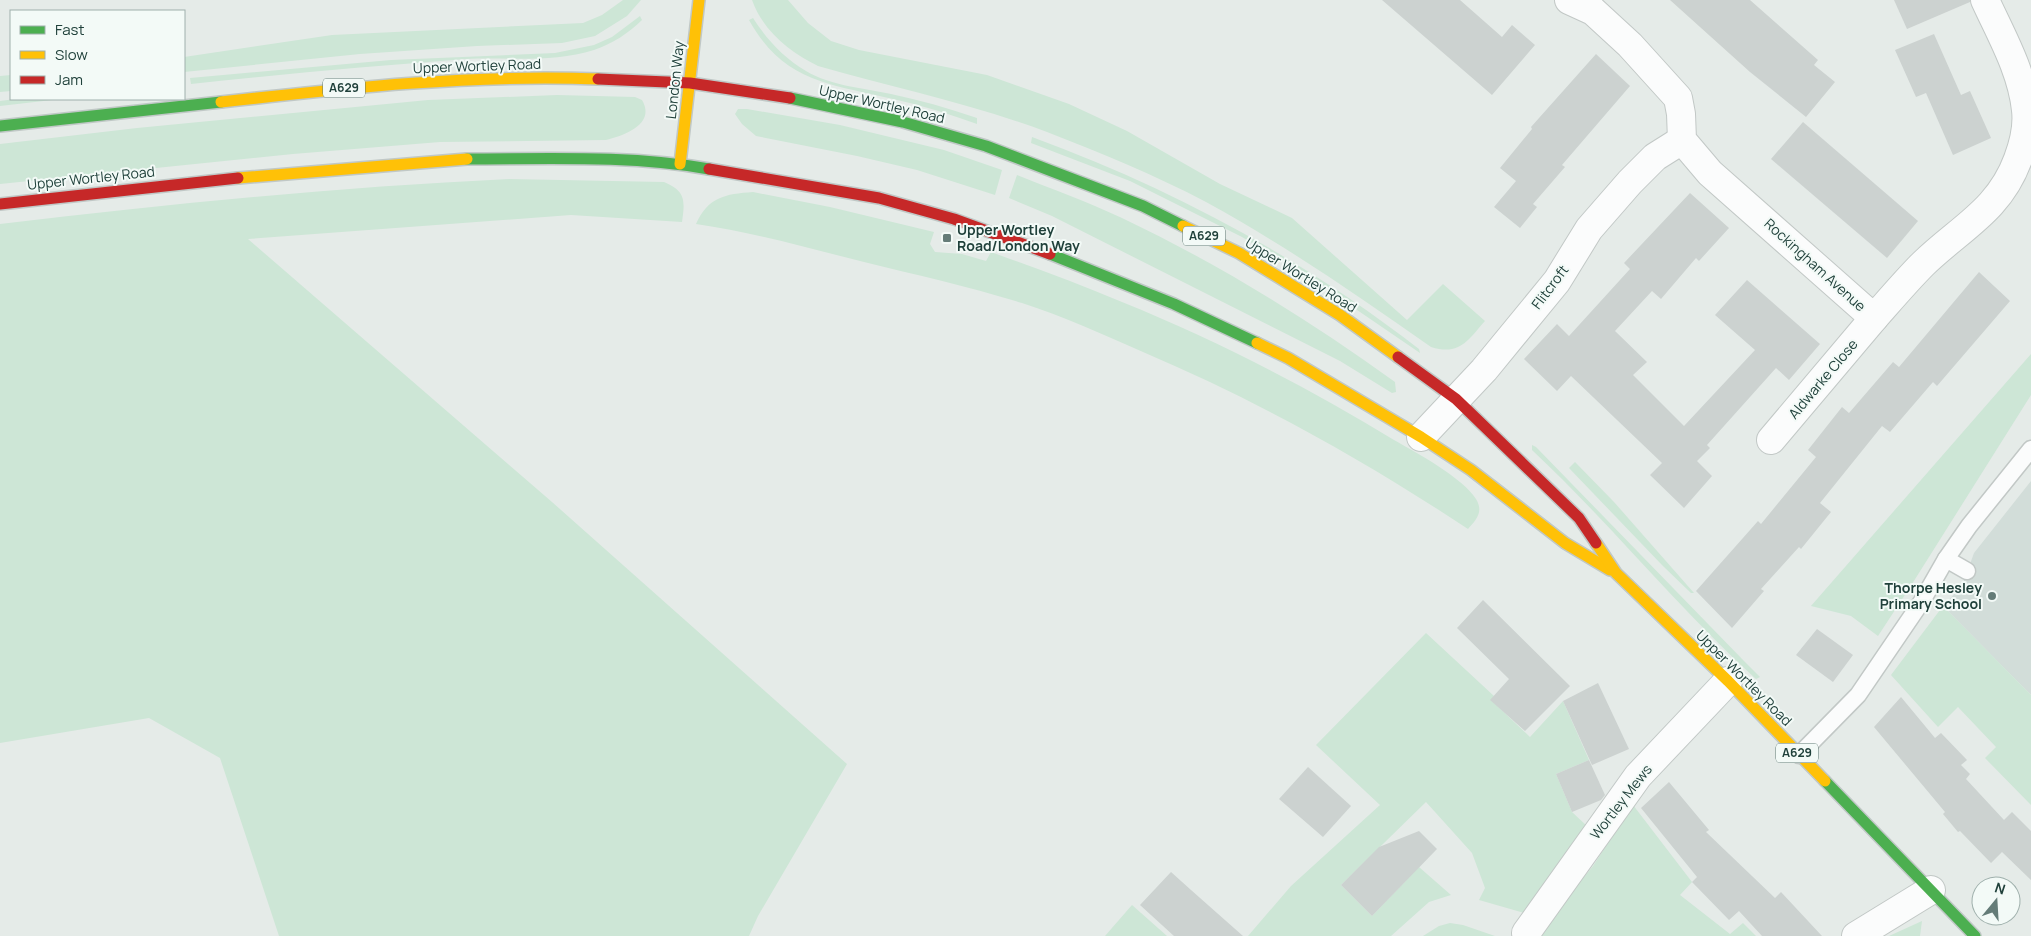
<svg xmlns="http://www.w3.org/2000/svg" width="2031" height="936" font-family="Manrope,sans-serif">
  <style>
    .built { fill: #d2ddd9 }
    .green { fill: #cde6d6 }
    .building { fill: #ccd2d0 }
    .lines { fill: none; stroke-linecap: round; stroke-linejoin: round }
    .lane-casing { stroke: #c2c8c6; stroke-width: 19 }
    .street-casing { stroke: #c2c8c6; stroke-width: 30 }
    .fast-casing { stroke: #c0c8c6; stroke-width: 14 }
    .slow-casing { stroke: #c0c8c6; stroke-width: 14 }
    .jam-casing { stroke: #c0c8c6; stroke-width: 14 }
    .lane { stroke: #fbfcfc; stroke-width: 16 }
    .street { stroke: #fbfcfc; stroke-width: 28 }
    .fast { stroke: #4caf50; stroke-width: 11 }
    .slow { stroke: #ffc107; stroke-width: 11 }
    .jam { stroke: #c62828; stroke-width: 11 }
    .poi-dot { fill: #657c78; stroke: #f3faf7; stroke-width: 2 }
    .labels { text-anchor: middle; stroke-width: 4; stroke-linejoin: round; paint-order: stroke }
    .shield { fill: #f3faf7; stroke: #5f7873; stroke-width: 1 }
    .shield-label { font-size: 12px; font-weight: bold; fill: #20413b }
    .street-label { font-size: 14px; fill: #20413b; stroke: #f3faf7 }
    .poi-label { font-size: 14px; font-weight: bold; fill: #20413b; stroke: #f3faf7; text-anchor: start }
  </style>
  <rect width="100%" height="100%" fill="#e5ebe8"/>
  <!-- built -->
  <path class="built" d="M2031,481v214l-88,-89 19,-20 12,-33z"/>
  <!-- green -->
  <g class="green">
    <path d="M623,0h18l-14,16 -32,20 -33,7 -85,3 -117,8 -176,18v-15l148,-22 251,-12 19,-8z"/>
    <path d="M752,0h36l20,23 23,18 28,9 128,25 82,29 58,27 93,53 72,34 115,102 36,-36 42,37c-17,19 -25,35 -54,26 -73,-51 -146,-102 -225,-145 -51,-27 -105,-49 -159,-70 -74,-28 -152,-44 -229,-66 -28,-14 -55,-35 -66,-66z"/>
    <path d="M640,16l2,4c-13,13 -30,24 -48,30 -40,13 -86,7 -128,9 -92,7 -183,15 -275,25l-1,-6 201,-18 164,-7 39,-8 18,-8z"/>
    <path d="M753,18c14,22 31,40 53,53 25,15 58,17 85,23 29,6 57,14 86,24v6c-28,-10 -56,-19 -84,-25 -62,-15 -109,-16 -144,-79z"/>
    <path d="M11,75v16l-11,1v-16z"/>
    <path d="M557,95l78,2 7,3c14,24 -17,35 -36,40l-166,2 -147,12 -293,30v-40l137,-16 291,-28z"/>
    <path d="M15,99h46l-61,7v-5z"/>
    <path d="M738,109h9l93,16 104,25 58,20 -7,25 -78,-25 -60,-14 -101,-20 -14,-12 -7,-10z"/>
    <path d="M1032,137c141,52 268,120 387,212l1,4 -117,-80 -61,-36 -112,-56 -99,-38z"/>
    <path d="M1017,175c35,14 71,27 105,43 97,46 187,102 273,164l1,10 -4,1 -52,-32 -288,-145 -43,-18z"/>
    <path d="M509,179l155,3c22,9 21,19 18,40l-111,-7 -323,24 304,263 295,262 -89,152 -9,20h-470l-59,-178 -71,-40 -149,25v-519c170,-20 339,-37 509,-45z"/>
    <path d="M753,192l77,15 104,25 -4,12 5,8 27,2 24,7 5,-9c44,16 88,32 131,50 94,38 185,85 272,138 23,13 69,38 82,59 8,13 0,21 -8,30 -104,-69 -210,-128 -325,-177 -39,-17 -80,-36 -121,-49 -52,-16 -105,-28 -158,-41 -56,-14 -112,-30 -168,-38 12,-27 29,-30 57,-32z"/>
    <path d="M2031,354v41l-119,189 -34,52 -27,-20 -40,-10z"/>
    <path d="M1532,445l4,2 208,214 16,16 -4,2c-79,-72 -146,-156 -224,-229z"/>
    <path d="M1575,462l39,40 80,91h-3l-28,-27 -94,-98z"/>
    <path d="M1943,606l88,89v110l-46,-47 11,-11 -38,-40 -20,20 -47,-52z"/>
    <path d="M1426,633l68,63 -3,4 39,37 33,-36 26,59 -33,14 16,38 16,15 -60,87 -49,-14 6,-12 -13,-35 -46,-51 -85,83 31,31 47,-49 32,28 -22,7 -38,34h-143l43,-50 89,-81 -64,-60z"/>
    <path d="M1633,805l59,77 -12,13 50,39 13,-11 13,13h-215l16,-26 36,-44z"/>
    <path d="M1132,905l35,31h-62z"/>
    <path d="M1922,921l-2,15h-31z"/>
    <path d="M1450,923l13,2 32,11h-72l16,-10z"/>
  </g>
  <!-- building -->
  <g class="building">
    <path d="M1382,0h78l42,37 10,-12 23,20 -43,50z"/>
    <path d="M1670,0h80l68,60 -4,5 21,17 -29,35 -56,-45z"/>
    <path d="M1894,0h76v2l-63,27z"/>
    <path d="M1934,34l27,61 9,-4 21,47 -38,17 -27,-62 -10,4 -21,-47z"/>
    <path d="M1596,54l34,32 -68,79 3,2 -32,37 4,3 -17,21 -26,-21 22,-26 -16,-13 32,-39 -1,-2z"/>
    <path d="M1803,122l115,99 -31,37 -116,-99z"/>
    <path d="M1690,193l39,35 -30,33 -3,-3 -35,41 -9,-8 -37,40 32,31 -14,13 51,51 71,-76 -40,-35 32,-35 73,64 -31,36 -13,-12 -69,77 3,3 -13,13 15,15 -28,32 -34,-33 12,-12 -91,-87 -14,15 -33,-32 33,-35 12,12 61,-67 -6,-6z"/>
    <path d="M1979,272l31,29 -73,85 -4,-4 -43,50 -8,-6 -62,77 11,9 -30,37 -2,-2 -38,42 3,2 -32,37 -36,-37 62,-70 3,3 55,-67 -8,-7 34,-43 7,6 44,-51 6,5z"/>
    <path d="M1483,600l87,86 -45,45 -35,-31 19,-21 -52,-51z"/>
    <path d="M1817,629l36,26 -20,27 -37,-27z"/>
    <path d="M1598,683l31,66 -37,16 -29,-64z"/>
    <path d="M1901,697l34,41 6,-5 26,27 -6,5 9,9 -4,5 38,41 8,-8 19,19v49l-29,-28 -11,11 -31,-32 -2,1 -15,-18 2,-2 -71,-85z"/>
    <path d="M1589,760l16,35 -4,5 -29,12 -16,-38z"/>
    <path d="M1308,767l43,39 -28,31 -44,-38z"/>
    <path d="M1669,782l40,48 -3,2 69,66 6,-6 41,44h-60l-23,-25 -10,9 -37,-38 5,-5 -56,-69z"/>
    <path d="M1419,831l18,18 -65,67 -31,-31 38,-38z"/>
    <path d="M1171,872l20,18 52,46h-69l-34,-31z"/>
  </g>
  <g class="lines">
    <defs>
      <g id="lane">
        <path d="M1946,559l21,12"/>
        <path d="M1799,755l59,-60 64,-94 24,-42 23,-33 62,-77"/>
      </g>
      <g id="street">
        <path d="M1569,0l24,11 37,34 48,53 3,16 1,26 28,33 164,145c16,-18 32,-37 49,-54 37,-36 76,-53 95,-105 6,-16 10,-32 8,-49 -4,-39 -25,-75 -41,-110"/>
        <path d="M1421,437l63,-67 73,-89 32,-52 41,-47 25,-25 27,-17"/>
        <path d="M1771,440l103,-122"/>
        <path d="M1526,933l112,-157 90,-95"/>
        <path d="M1856,936l75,-46"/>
      </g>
      <g id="fast">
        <path d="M790,98l113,24 83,24 157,60 40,20"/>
        <path d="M0,126l221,-24"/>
        <path d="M467,159c80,0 163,-4 242,10"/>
        <path d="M1050,254l124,50 83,39"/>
        <path d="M1825,781l150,155"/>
      </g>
      <g id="slow">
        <path d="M221,102c125,-14 251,-28 377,-23"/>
        <path d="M680,164l19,-164"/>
        <path d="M238,178l229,-19"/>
        <path d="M1183,226l56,27 101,62 58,42"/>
        <path d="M1257,343l31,15 133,79 50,33 94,73 45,27"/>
        <path d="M1596,543l20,30 112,108 97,100"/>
      </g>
      <g id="jam">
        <path d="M598,79l92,4 100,15"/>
        <path d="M709,169l170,29 75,21 96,35"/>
        <path d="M0,204l238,-26"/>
        <path d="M1398,357l58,42 123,119 17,25"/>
      </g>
    </defs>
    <!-- lane casing -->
    <use href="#lane" class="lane-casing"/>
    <!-- street casing -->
    <use href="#street" class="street-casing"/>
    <!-- fast casing -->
    <use href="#fast" class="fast-casing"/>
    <!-- slow casing -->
    <use href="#slow" class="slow-casing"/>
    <!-- jam casing -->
    <use href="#jam" class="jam-casing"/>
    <!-- lane -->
    <use href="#lane" class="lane"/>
    <!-- street -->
    <use href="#street" class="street"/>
    <!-- fast -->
    <use href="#fast" class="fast"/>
    <!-- slow -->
    <use href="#slow" class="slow"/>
    <!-- jam -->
    <use href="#jam" class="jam"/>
  </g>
  <!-- markers -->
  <g class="poi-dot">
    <rect x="942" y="233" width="10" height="10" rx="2.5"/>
    <circle cx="1992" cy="596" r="5"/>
  </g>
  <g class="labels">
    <!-- shield labels -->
    <g class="shield">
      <rect x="323" y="78.5" width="42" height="19" rx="4"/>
      <rect x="1183" y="226.5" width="42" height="19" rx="4"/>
      <rect x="1776" y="743.5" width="42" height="19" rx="4"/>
    </g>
    <g class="shield-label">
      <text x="344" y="92">A629</text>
      <text x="1204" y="240">A629</text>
      <text x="1797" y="757">A629</text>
    </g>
    <!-- street labels -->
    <g class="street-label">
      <text transform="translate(477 66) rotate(-2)" y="5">Upper Wortley Road</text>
      <text transform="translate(675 80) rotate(-84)" y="5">London Way</text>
      <text transform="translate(882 104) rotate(13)" y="5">Upper Wortley Road</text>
      <text transform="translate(91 178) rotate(-6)" y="5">Upper Wortley Road</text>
      <text transform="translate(1815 265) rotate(42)" y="5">Rockingham Avenue</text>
      <text transform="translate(1301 275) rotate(32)" y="5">Upper Wortley Road</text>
      <text transform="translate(1550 287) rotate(-53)" y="5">Flitcroft</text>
      <text transform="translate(1823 379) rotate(-50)" y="5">Aldwarke Close</text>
      <text transform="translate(1744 678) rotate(45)" y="5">Upper Wortley Road</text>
      <text transform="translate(1621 802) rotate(-52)" y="5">Wortley Mews</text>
    </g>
    <!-- poi labels -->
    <g class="poi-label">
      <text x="957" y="235">Upper Wortley<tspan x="957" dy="16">Road/London Way</tspan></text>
      <text x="1982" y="593" text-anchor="end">Thorpe Hesley<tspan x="1982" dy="16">Primary School</tspan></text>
    </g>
  </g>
  <!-- legend -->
  <rect x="10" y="10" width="175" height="90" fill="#f3faf7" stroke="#9fb0ac"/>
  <rect x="20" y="26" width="25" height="8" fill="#4caf50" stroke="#9fb0ac"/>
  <text x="55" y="35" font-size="15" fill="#20413b">Fast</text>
  <rect x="20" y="51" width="25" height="8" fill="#ffc107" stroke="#9fb0ac"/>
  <text x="55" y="60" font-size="15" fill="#20413b">Slow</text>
  <rect x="20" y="76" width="25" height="8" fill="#c62828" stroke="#9fb0ac"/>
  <text x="55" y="85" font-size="15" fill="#20413b">Jam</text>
  <!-- north arrow -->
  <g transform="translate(1996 901) rotate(18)"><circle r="24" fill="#f3faf7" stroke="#9fb0ac"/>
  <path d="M0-4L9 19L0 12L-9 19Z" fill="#657c78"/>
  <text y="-8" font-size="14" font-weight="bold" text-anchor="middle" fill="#20413b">N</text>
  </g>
</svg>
